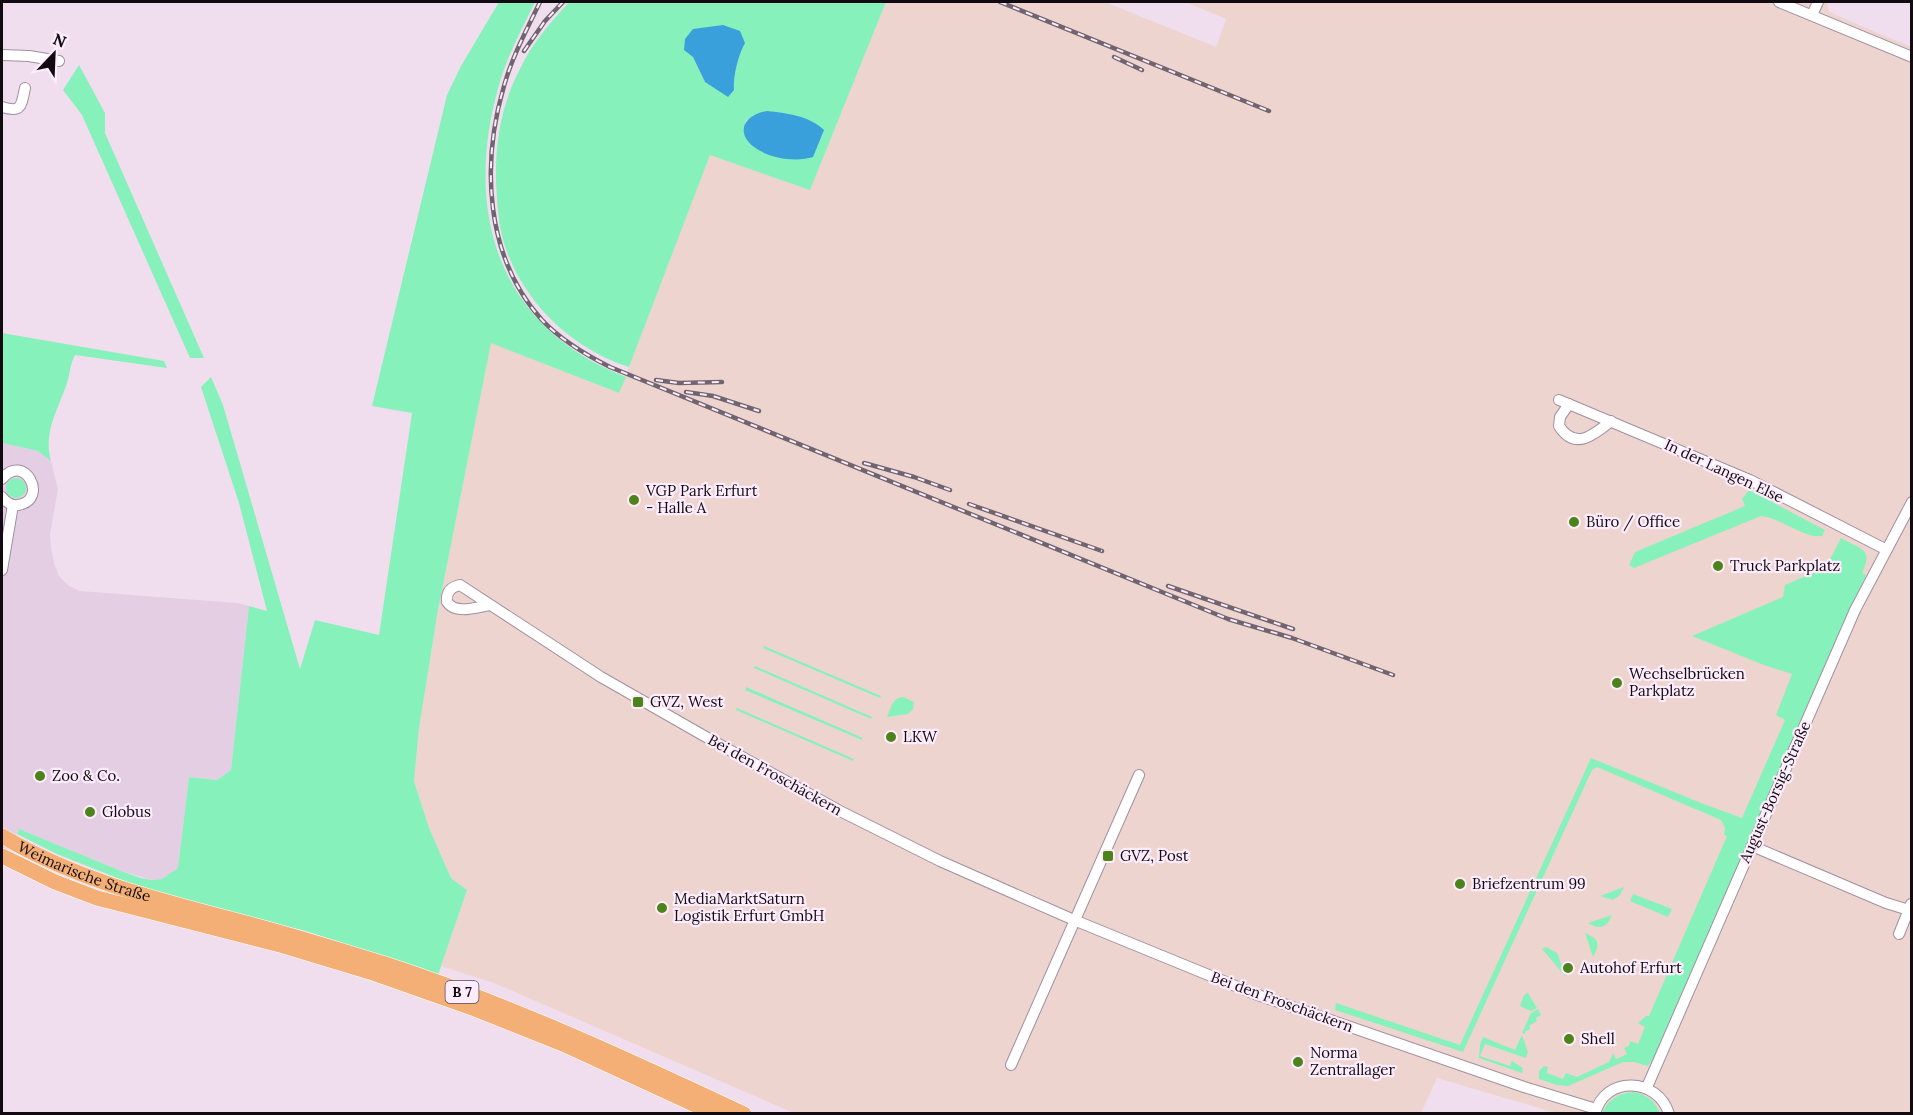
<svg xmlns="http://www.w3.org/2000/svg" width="1913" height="1115" font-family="Lora,serif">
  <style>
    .built { fill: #e4cee4 }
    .industrial { fill: #eed4cf }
    .green { fill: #87f1bb; fill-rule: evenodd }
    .water { fill: #39a0dc }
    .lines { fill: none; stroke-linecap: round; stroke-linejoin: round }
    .minor-casing { stroke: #a090a0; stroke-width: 12 }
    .highway-casing { stroke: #fff; stroke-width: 16 }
    .minor { stroke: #fff; stroke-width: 10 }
    .highway { stroke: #f3af75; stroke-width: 15 }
    .rail-casing { stroke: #70646f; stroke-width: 4.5 }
    .rail { stroke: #fdecfc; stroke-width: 2; stroke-dasharray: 7; stroke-linecap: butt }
    .poi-dot { fill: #4d831b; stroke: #fdecfc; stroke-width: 2 }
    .labels { text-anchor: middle; stroke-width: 4.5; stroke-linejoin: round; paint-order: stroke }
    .shield { fill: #fdecfc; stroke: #584e58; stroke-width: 1.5 }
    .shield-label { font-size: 14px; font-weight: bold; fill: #110b11 }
    .street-label { font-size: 15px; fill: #110b11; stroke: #fdecfc }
    .poi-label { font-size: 15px; fill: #110b11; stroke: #fdecfc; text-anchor: start }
  </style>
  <rect width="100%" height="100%" fill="#f0deef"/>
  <!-- built -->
  <path class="built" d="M2,443l36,8 13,10 7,28 -8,45 1,14 3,15 5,13 10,10 11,5 157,12 12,3 -18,164 -14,10 -28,-3 -11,91 -16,11 -10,1 -31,-9 -102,-42 -17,35z"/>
  <!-- industrial -->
  <path class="industrial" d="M886,2h219l111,45 10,-28 -41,-17h642l2,9 7,4 75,32v1066h-355l-119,-35 -16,35h-627l-300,-130 -53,-17 26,-76 -16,-12 -22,-50 -15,-47 5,-53 19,-118 53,-268 128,51 91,-239 100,35z"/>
  <!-- green -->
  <g class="green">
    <path d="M499,2h36c-13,27 -28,54 -36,83 -36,126 -2,242 127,292l-7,16 -128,-50 -53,267 -19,118 -5,53 15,47 22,50 16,12 -29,85 -129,-43 -159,-41 -93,-37 -40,-20 2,-5 102,42 20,7 11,2 10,-1 16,-11 11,-91 28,3 14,-10 18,-164 18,5 -28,-108 -38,-116 10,-10 12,28 77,264 15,-49 64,15 33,-222 -40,-7 75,-311 14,-29z"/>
    <path d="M569,2h317l-76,188 -100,-35 -81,212c-59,-19 -108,-67 -126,-127 -5,-19 -6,-40 -7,-59 -1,-40 6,-79 25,-114 12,-25 30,-45 48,-65zM745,43c-7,13 -12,33 -11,47l-29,-8 -12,-25zM747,119l17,34c-12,-7 -25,-18 -17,-34z"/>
    <path d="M79,65l26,48v20l99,225h-14l-108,-243 -19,-25z"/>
    <path d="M2,333l162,28 3,7 -92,-13c-5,9 -5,19 -8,28 -9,27 -24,49 -16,78l-13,-10 -36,-8z"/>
    <circle cx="16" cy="488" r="10"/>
    <path d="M1749,490l76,40 -3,6c-17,3 -41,-18 -61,-20l-127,52 -5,-3 6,-13 110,-46 -3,-7z"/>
    <path d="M1841,538c19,11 33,10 21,35l4,2 -39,85 -161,372 -11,24 -7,10 -14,-4h-11l-55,24 -11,-1 -18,-6v-8l5,-5 4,1 -1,6 16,6 3,-6 11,4 32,-15 4,-9 3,6 11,-5 -3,-6 5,-2 1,-5 8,3 7,-17 -7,-4 8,-7h3l78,-180 -3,-1 1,-7 -4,-8 -124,-53 -5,3 -129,282 -128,-42 1,-7 124,42 131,-287 110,45 41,15 43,-98 -9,-5 16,-41 -28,-9 -72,-29 91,-39 2,-12 41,-18z"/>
    <path d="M764,646l117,50 -1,2 -117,-50z"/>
    <path d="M755,666l117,51 -1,2 -117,-51z"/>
    <path d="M746,687l117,51 -1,2 -117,-50z"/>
    <path d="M903,697l11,5 -1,7 -5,5 -21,3c4,-9 5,-19 16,-20z"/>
    <path d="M737,708l117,51 -1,2 -117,-51z"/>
    <path d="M1624,887l-4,8 -7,5 -13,-4z"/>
    <path d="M1633,894l39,15 -4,8 -38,-16z"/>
    <path d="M1612,915c-5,13 -12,15 -24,8z"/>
    <path d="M1585,933c15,7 15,10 8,24z"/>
    <path d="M1546,947l11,6 9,24 -24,-28z"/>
    <path d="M1528,993l9,15 -6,3 -11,-5 4,-11z"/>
    <path d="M1538,1009l3,6 -5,3 1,3 -8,5 1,3 -5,3v2l-3,-1 9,-20z"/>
    <path d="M1522,1035l6,17 -2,6 -41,-14 -5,12 30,10 2,-5 11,7 -1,5 -43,-15 1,-13 3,-8 32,13z"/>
    <path d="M1633,1092c13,2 22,9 27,21h-58c6,-13 16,-20 31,-21z"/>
  </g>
  <!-- water -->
  <g class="water">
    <path d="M723,25l17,6 5,12c-7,13 -12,33 -11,47l-6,7 -23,-15 -12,-25 -9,-7 1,-11 8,-10z"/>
    <path d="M767,111c19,2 43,5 57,19l-11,27c-16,5 -41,2 -56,-8 -23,-15 -14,-34 10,-38z"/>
  </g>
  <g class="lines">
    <defs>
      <g id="minor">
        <path d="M1779,2l133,55"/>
        <path d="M1812,15l6,-13"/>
        <path d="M2,55l27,1 30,5"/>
        <path d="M2,107c20,6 19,-1 23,-19"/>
        <path d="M1559,400l191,80 135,69"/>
        <path d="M1569,404l-9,13 -1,9c16,25 35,9 52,-5"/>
        <path d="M2,479c22,-28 48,21 16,26 -7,1 -12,-3 -16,-8"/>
        <path d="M2,570l11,-65"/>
        <path d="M490,605c-13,2 -34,10 -43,-3 -1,-10 4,-15 13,-17l141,92 105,60 132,73 102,51 134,59 181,74 269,93 72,22"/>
        <path d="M1752,846l134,57 26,8"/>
        <path d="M1899,934l12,-30"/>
        <path d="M1011,1065l128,-290"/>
        <path d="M1647,1087l208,-477 57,-108"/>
        <path d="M1595,1114c9,-39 63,-37 74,0"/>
      </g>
      <g id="highway">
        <path id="s1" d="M2,836c77,46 165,66 251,89 45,12 90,26 135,40 122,40 239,94 356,149"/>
        <path d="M2,856l53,26 42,16 187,48 86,26 105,37 88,35 152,70"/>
      </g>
    </defs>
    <!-- minor casing -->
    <use href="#minor" class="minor-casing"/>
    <!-- highway casing -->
    <use href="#highway" class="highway-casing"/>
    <!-- minor -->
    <use href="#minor" class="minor"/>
    <!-- highway -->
    <use href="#highway" class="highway"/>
    <defs>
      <g id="rail">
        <path d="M540,2c-13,27 -28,55 -36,84 -23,78 -19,171 38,234 19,20 44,35 68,47l618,252 64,19 101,37"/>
        <path d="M1000,2l269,109"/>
        <path d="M524,51l21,-30 18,-19"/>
        <path d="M1114,57l28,13"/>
        <path d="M656,380l23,3 43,-1"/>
        <path d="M686,392l27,4 46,15"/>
        <path d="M864,463l50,14 36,13"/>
        <path d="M969,504l133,47"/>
        <path d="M1168,586l125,43"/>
      </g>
    </defs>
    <!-- rail casing -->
    <use href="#rail" class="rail-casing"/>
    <!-- rail -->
    <use href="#rail" class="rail"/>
  </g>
  <!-- markers -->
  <g class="poi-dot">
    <circle cx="634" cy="500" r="6"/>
    <circle cx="1574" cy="522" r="6"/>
    <circle cx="1718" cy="566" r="6"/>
    <circle cx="1617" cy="683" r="6"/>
    <rect x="632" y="696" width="12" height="12" rx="3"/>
    <circle cx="891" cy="737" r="6"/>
    <circle cx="40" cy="776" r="6"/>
    <circle cx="90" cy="812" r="6"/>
    <rect x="1102" y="850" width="12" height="12" rx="3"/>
    <circle cx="1460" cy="884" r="6"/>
    <circle cx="662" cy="908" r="6"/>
    <circle cx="1568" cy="968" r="6"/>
    <circle cx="1569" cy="1039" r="6"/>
    <circle cx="1298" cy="1062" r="6"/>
  </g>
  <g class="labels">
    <!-- shield labels -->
    <rect class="shield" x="445.5" y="981" width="33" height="22" rx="4.5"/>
    <g class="shield-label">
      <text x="462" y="997">B 7</text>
    </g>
    <!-- street labels -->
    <g class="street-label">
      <text transform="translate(1724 471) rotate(25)" y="5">In der Langen Else</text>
      <text transform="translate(775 775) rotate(29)" y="5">Bei den Froschäckern</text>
      <text transform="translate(1775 792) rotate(-66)" y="5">August-Borsig-Straße</text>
      <text dy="5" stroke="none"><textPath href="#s1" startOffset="90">Weimarische Straße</textPath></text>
      <text transform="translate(1282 1002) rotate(20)" y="5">Bei den Froschäckern</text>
    </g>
    <!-- poi labels -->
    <g class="poi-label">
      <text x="646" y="496">VGP Park Erfurt<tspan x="646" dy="17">- Halle A</tspan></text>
      <text x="1586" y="527">Büro / Office</text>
      <text x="1730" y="571">Truck Parkplatz</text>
      <text x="1629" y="679">Wechselbrücken<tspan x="1629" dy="17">Parkplatz</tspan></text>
      <text x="650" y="707">GVZ, West</text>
      <text x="903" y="742">LKW</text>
      <text x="52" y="781">Zoo &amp; Co.</text>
      <text x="102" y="817">Globus</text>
      <text x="1120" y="861">GVZ, Post</text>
      <text x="1472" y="889">Briefzentrum 99</text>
      <text x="674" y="904">MediaMarktSaturn<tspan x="674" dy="17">Logistik Erfurt GmbH</tspan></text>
      <text x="1580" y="973">Autohof Erfurt</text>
      <text x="1581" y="1044">Shell</text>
      <text x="1310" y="1058">Norma<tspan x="1310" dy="17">Zentrallager</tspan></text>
    </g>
  </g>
  <!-- border -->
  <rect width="1913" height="1115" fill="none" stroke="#110b11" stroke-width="6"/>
  <!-- north arrow -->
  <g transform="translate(54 54) rotate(23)" stroke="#fdecfc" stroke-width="4.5" paint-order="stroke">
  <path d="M0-4.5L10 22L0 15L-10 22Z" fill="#110b11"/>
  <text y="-9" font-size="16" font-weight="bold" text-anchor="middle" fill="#110b11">N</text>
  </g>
</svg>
